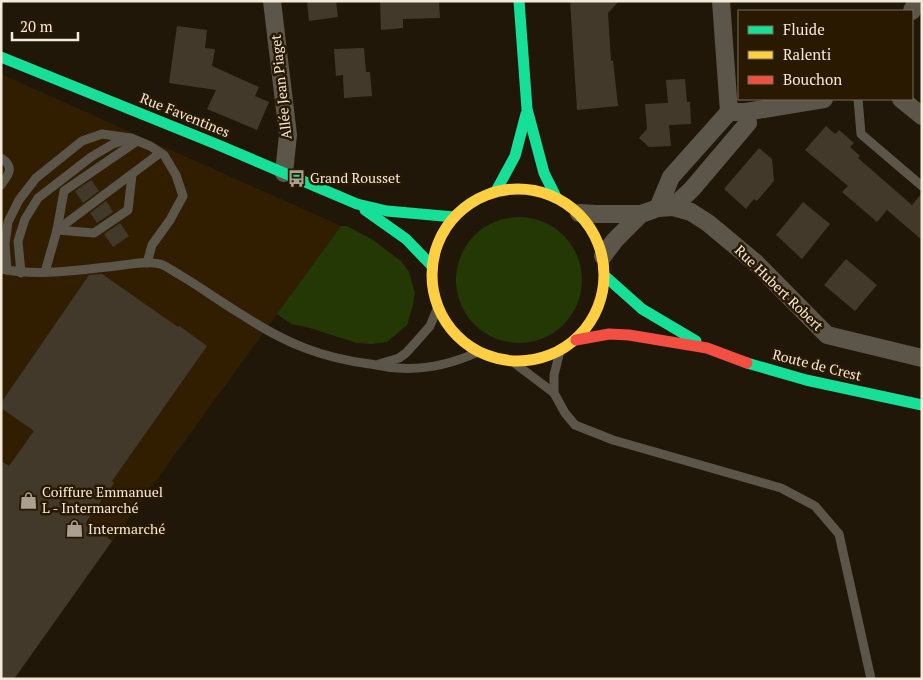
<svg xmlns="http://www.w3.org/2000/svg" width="923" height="680" font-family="'PT Serif',serif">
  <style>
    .built { fill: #311e01 }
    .green { fill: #233804 }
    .building { fill: #42392a }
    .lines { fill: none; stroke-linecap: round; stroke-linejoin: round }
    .lane { stroke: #5c554a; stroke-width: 9 }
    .street { stroke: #5c554a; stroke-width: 18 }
    .fast { stroke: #16e098; stroke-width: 11 }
    .slow { stroke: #ffcf43; stroke-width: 11 }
    .jam { stroke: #f24e42; stroke-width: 11 }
    .labels { text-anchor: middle; stroke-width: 5; stroke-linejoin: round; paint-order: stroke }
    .street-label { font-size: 14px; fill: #f5e9da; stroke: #291900 }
    .poi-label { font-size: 14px; fill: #f5e9da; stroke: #291900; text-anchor: start }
  </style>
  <rect width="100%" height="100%" fill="#201709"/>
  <!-- built -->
  <path class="built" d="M1,74l340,152 -202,278 -125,175h-13z"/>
  <!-- green -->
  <g class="green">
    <circle cx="519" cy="280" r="63"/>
    <path d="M341,226h6l26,14 28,21 8,11 6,22 -3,15 -5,16 -20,17 -15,2 -15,-1 -47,-15 -19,-4 -14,-10z"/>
  </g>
  <!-- building -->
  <g class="building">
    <path d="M307,1h29l2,16 -29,4z"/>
    <path d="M380,1h59l1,17 -37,1v9l-22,2z"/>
    <path d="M570,1h49l-11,12 3,48 2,-1 5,46 -41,4z"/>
    <path d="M177,26l30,4 -2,18 10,1 -3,17 47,21 -4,9 14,6 -12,28 -50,-21 9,-19 -47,-7z"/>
    <path d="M364,48l2,24h4l2,24 -28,2 -1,-23 -7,1 -2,-27z"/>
    <path d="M685,79l2,23h3l1,22 -22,1 2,21 -22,1 -10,-9 8,-9 -2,-25 23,-1 -2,-23z"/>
    <path d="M826,126l9,8 4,-4 15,13 -4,4 10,9 -2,2 54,47 10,-12v47l-35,-30 -10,12 -35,-30 6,-6 -43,-36z"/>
    <path d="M759,148l13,11 2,22 -17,20 -3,-2 -8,10 -22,-20z"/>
    <path d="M91,180l8,11 -16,12 -8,-12z"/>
    <path d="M106,201l7,11 -16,11 -7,-10z"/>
    <path d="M803,202l27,22 -28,35 -26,-24z"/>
    <path d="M120,223l9,13 -16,11 -9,-13z"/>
    <path d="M846,259l31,26 -22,26 -31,-26z"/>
    <path d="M102,274l76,53 1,-1 2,1 26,19 -95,135 2,2 -28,39 26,19 -98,138h-13v-218l8,5 25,-35 -33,-23v-5l88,-128z"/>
  </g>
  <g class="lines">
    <!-- lane -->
    <g class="lane">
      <path d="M858,99l3,35 61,52"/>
      <path d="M1,158c14,9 8,16 0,27"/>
      <path d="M57,230l103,-77"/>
      <path d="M57,230l37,3 34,-23 4,-35"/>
      <path d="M1,269c35,7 71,2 106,-2 16,-1 38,-7 53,-3 7,2 14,8 20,11 22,13 42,28 64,41 41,27 78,42 126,48 9,1 18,4 27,4 28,2 55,-4 81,-16"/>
      <path d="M7,270l-2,-26 3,-22 11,-22 17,-22 46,-37 20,-7 29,4 19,8 14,9 12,20 7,21 -13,24 -18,25 -5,18"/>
      <path d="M45,272l12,-42 7,-39 73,-50"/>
      <path d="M21,273l-3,-32 7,-22 13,-21 53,-41 22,-13 17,-6"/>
      <path d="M513,362l41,31 11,20 10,12 38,15 168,48 34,18 24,28 32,145"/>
      <path d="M379,364l20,-6 7,-5 10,-11 14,-16 8,-19"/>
      <path d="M554,393v-18l6,-24"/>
    </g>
    <!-- street -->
    <g class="street">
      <path d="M272,1l16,134 -4,38"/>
      <path d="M721,1l8,111"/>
      <path d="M912,11l1,-3"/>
      <path d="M901,99l21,17"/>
      <path d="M746,112l78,-13"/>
      <path d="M673,207l18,5 17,11 48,40 71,72 95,23"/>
      <path d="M579,213l17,1h45l17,-6 15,-1 19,-18 56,-66 -2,-11h-17l-58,65 -13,31"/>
      <path d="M603,256l12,-16 26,-26"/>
    </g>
    <!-- fast -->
    <g class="fast">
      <path d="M519,1l8,108 17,64 12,24"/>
      <path d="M1,57l215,87 141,60 30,7 67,6"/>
      <path d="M496,191l19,-35 11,-42"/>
      <path d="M365,210l41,29 26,27"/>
      <path d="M605,276l37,33 54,32"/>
      <path d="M747,363l59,17 116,25"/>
    </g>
    <!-- slow -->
    <circle class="slow" cx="518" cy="275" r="86"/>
    <!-- jam -->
    <path class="jam" d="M576,340l33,-6 20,1 78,13 40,15"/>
  </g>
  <!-- icons -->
  <defs>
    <symbol id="bus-bare" viewBox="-9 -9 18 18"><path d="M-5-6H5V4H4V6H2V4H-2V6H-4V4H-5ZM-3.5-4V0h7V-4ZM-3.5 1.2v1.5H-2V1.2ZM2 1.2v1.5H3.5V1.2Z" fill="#aaa091" stroke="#291900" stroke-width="2.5" paint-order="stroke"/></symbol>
    <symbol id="shop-bare" viewBox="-9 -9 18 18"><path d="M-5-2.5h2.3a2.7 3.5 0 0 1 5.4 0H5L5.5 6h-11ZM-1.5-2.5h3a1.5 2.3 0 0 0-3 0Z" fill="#aaa091" stroke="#291900" stroke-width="2.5" paint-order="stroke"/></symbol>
  </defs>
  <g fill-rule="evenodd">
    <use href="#bus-bare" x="284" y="166" width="25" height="25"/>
    <use href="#shop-bare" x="16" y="488" width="25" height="25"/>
    <use href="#shop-bare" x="62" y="516" width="25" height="25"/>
  </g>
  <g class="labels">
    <!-- street labels -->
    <g class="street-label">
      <text transform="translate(281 87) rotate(-96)" y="5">Allée Jean Piaget</text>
      <text transform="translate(185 115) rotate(22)" y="5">Rue Faventines</text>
      <text transform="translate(779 288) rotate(44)" y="5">Rue Hubert Robert</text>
      <text transform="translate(817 365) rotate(14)" y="5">Route de Crest</text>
    </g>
    <!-- poi labels -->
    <g class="poi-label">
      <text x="310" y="183">Grand Rousset</text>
      <text x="42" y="497">Coiffure Emmanuel<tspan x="42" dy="16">L - Intermarché</tspan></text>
      <text x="88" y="534">Intermarché</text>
    </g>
  </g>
  <!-- border -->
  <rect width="923" height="680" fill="none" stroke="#f5e9da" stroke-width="5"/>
  <!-- legend -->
  <rect x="738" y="10" width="175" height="90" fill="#291900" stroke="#7b6c57"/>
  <rect x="748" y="26" width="25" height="8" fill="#16e098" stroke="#7b6c57"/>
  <text x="783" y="35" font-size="15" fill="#f5e9da">Fluide</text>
  <rect x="748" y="51" width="25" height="8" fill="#ffcf43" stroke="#7b6c57"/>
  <text x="783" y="60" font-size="15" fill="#f5e9da">Ralenti</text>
  <rect x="748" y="76" width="25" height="8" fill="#f24e42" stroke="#7b6c57"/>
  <text x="783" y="85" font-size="15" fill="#f5e9da">Bouchon</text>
  <!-- scale -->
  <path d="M12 32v8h66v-8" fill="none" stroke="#f5e9da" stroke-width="2.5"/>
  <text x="20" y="32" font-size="15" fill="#f5e9da" stroke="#291900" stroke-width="4" paint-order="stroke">20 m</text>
</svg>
